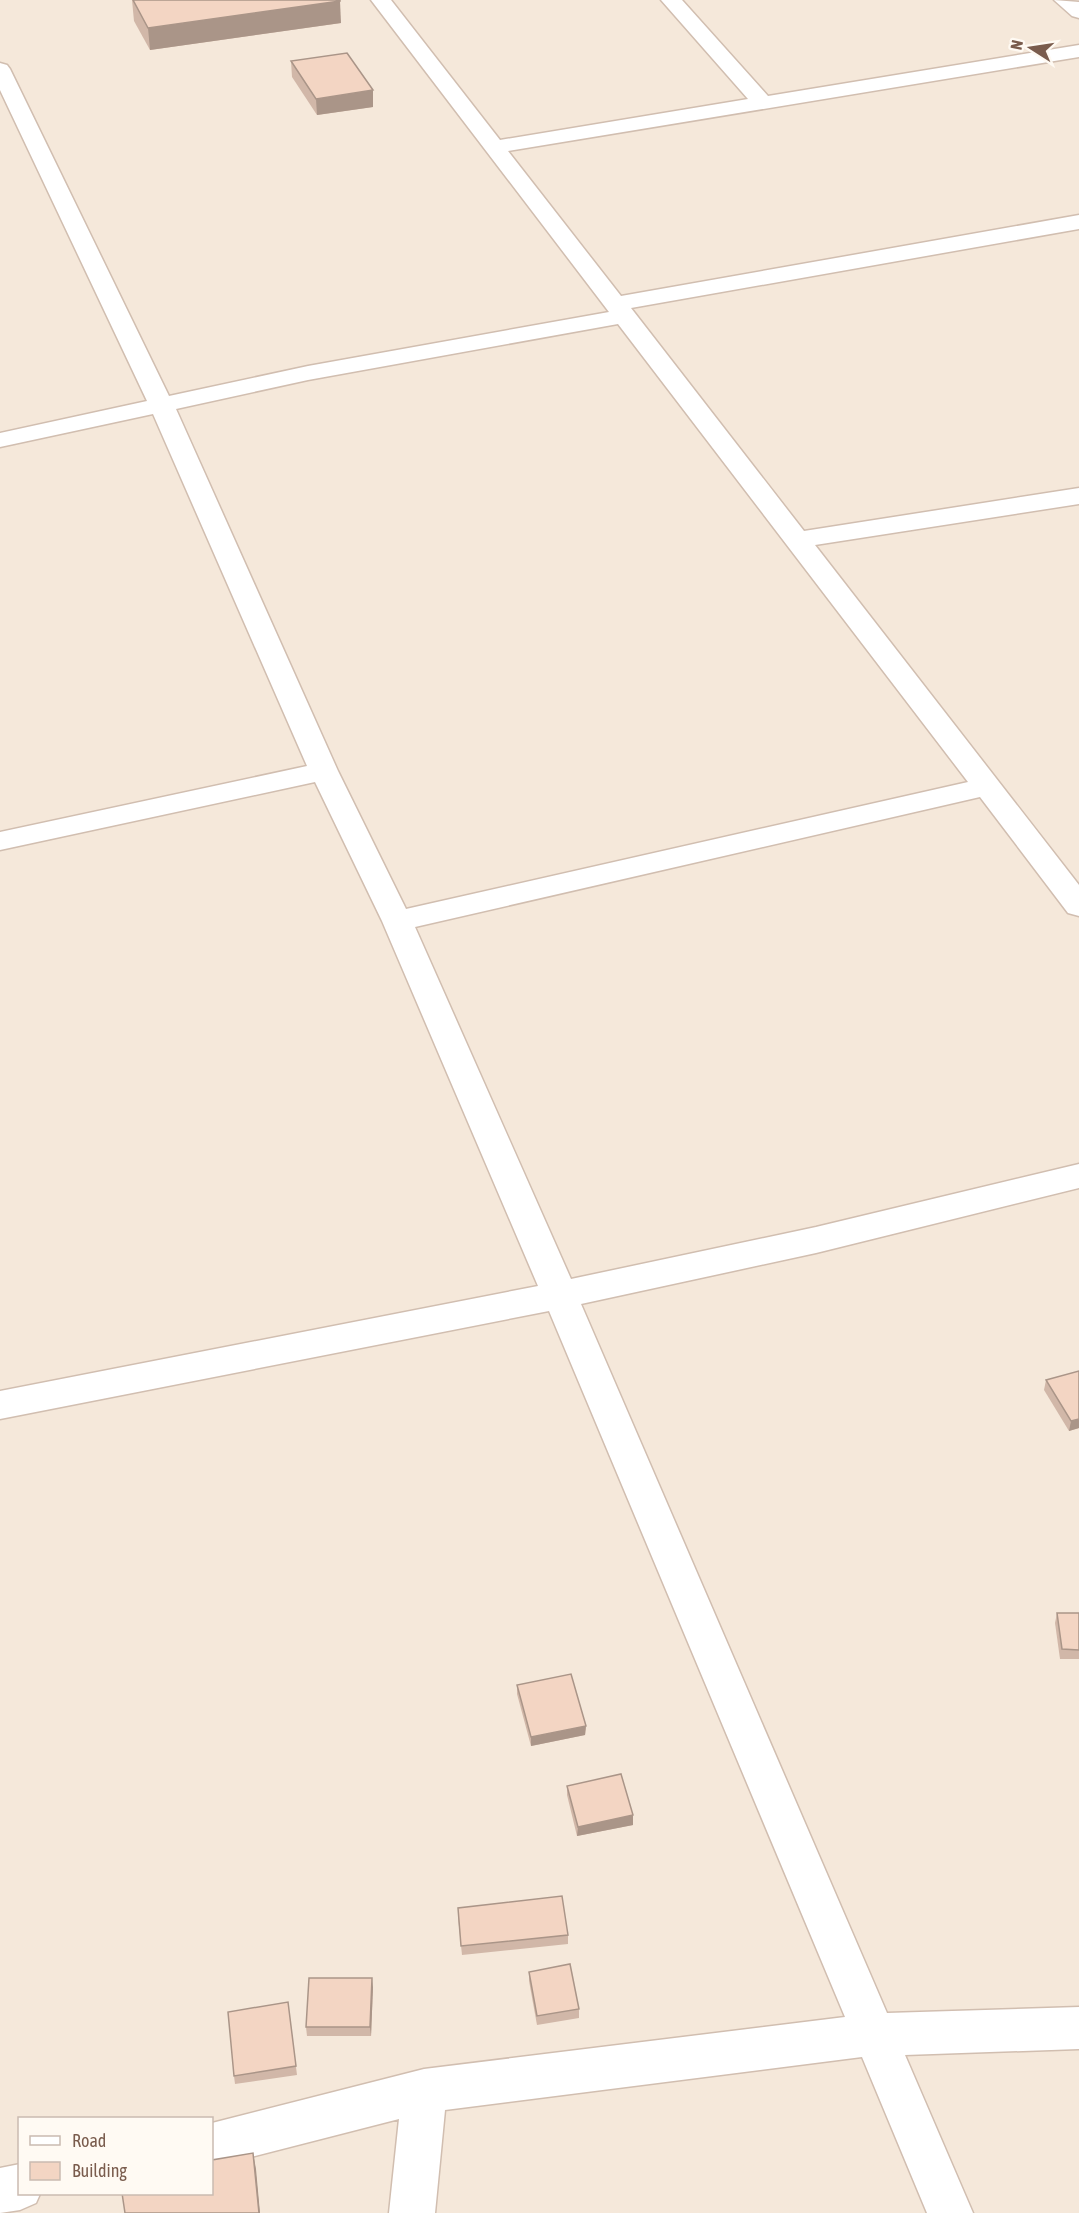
<svg xmlns="http://www.w3.org/2000/svg" width="1079" height="2213" font-family="'Asap Condensed',sans-serif">
  <style>
    .residential { fill: #f5e8da; fill-rule: evenodd }
    .lines { fill: none; stroke-linecap: round; stroke-linejoin: round }
    .minor-casing { stroke: #d1beb0; stroke-width: 3 }
    .minor { fill: #fff; fill-rule: evenodd }
    .wall { fill: #d1b7a8 }
    .shaded-wall { fill: #aa9588 }
    .building { fill: #f3d5c3; stroke: #aa9588; stroke-width: 1.5 }
  </style>
  <rect width="100%" height="100%" fill="#fdf6ec"/>
  <!-- residential -->
  <path class="residential" d="M0,0h1079v2213h-1079zM20,2118h192v76h-192z"/>
  <g class="lines">
    <defs>
      <g id="minor">
        <path d="M371,0h20l109,140 248,-41 -87,-99h21l86,96 311,-51v12l-571,94 113,145 458,-81v14l-448,79 173,223 275,-43v16l-264,41 264,340v31l-11,-3 -88,-116 -565,130 156,352 245,-52 263,-63v24l-263,65 -235,51 306,709 192,-6v42l-174,6 68,158h-46l-65,-156 -417,53 -10,103h-46l10,-94 -187,48v-44l212,-54 421,-52 -296,-706 -549,108v-28l538,-105 -156,-365 -67,-139 -315,68v-18l307,-66 -154,-352 -153,33v-14l147,-32 -147,-311v-27l7,2 3,4 159,327 139,-30 301,-54zM618,324l350,458 -562,127 -68,-138 -162,-362 132,-29z"/>
        <path d="M1054,0l25,2v16l-7,-2z"/>
        <path d="M20,2164v30h20l-4,9 -16,7 -20,3v-45z"/>
      </g>
    </defs>
    <!-- minor casing -->
    <use href="#minor" class="minor-casing"/>
    <!-- minor -->
    <use href="#minor" class="minor"/>
  </g>
  <!-- wall -->
  <g class="wall">
    <path d="M132,0l209,23 -191,27 -16,-29z"/>
    <path d="M291,61l82,46 -56,8 -25,-38z"/>
    <path d="M1046,1380l33,48 -10,3 -25,-41z"/>
    <path d="M1057,1613h22v46h-19l-5,-36z"/>
    <path d="M517,1685l69,41 -1,9 -54,11 -14,-52z"/>
    <path d="M567,1786l66,29v10l-56,11 -10,-41z"/>
    <path d="M458,1917l110,18v9l-106,11z"/>
    <path d="M529,1972l50,37v9l-42,7 -8,-44z"/>
    <path d="M373,1987l-2,49h-64l-1,-9z"/>
    <path d="M288,2002l9,73 -62,9 -1,-8z"/>
  </g>
  <!-- shaded-wall -->
  <g class="shaded-wall">
    <path d="M340,1l1,22 -191,27 -2,-22z"/>
    <path d="M373,90v17l-56,8 -1,-16z"/>
    <path d="M1079,1419v9l-10,3 2,-10z"/>
    <path d="M586,1726l-1,9 -54,11v-9z"/>
    <path d="M633,1815v10l-56,11 1,-9z"/>
    <path d="M372,1978l1,9 -2,49 -1,-9z"/>
    <path d="M253,2153l3,16 4,44h-1z"/>
  </g>
  <!-- building -->
  <g class="building">
    <path d="M133,0h207v1l-192,27z"/>
    <path d="M347,53l26,37 -57,9 -25,-38z"/>
    <path d="M1079,1371v48l-8,2 -25,-41z"/>
    <path d="M1057,1613h22v37l-17,-1z"/>
    <path d="M571,1674l15,52 -55,11 -14,-52z"/>
    <path d="M621,1774l12,41 -55,12 -11,-41z"/>
    <path d="M562,1896l6,39 -107,11 -3,-38z"/>
    <path d="M570,1964l9,45 -42,7 -8,-44z"/>
    <path d="M309,1978h63l-2,49h-64z"/>
    <path d="M288,2002l8,64 -62,10 -6,-64z"/>
    <path d="M253,2153l6,60h-134l-3,-20h90v-33z"/>
  </g>
  <!-- legend -->
  <rect x="18" y="2117" width="195" height="78" fill="#fffaf3" stroke="#cabbb1" stroke-width="1.5"/>
  <rect x="30" y="2136" width="30" height="9" fill="#ffffff" stroke="#cabbb1" stroke-width="1.5"/>
  <text x="72" y="2147" font-size="18" fill="#7a5c4d">Road</text>
  <rect x="30" y="2162" width="30" height="18" fill="#f3d5c3" stroke="#cabbb1" stroke-width="1.5"/>
  <text x="72" y="2177" font-size="18" fill="#7a5c4d">Building</text>
  <!-- north arrow -->
  <g transform="translate(1031 48) rotate(282)" stroke="#fffaf3" stroke-width="4.5" paint-order="stroke">
  <path d="M0-4.5L10 22L0 15L-10 22Z" fill="#7a5c4d"/>
  <text y="-9" font-size="16" font-weight="bold" text-anchor="middle" fill="#7a5c4d">N</text>
  </g>
</svg>
